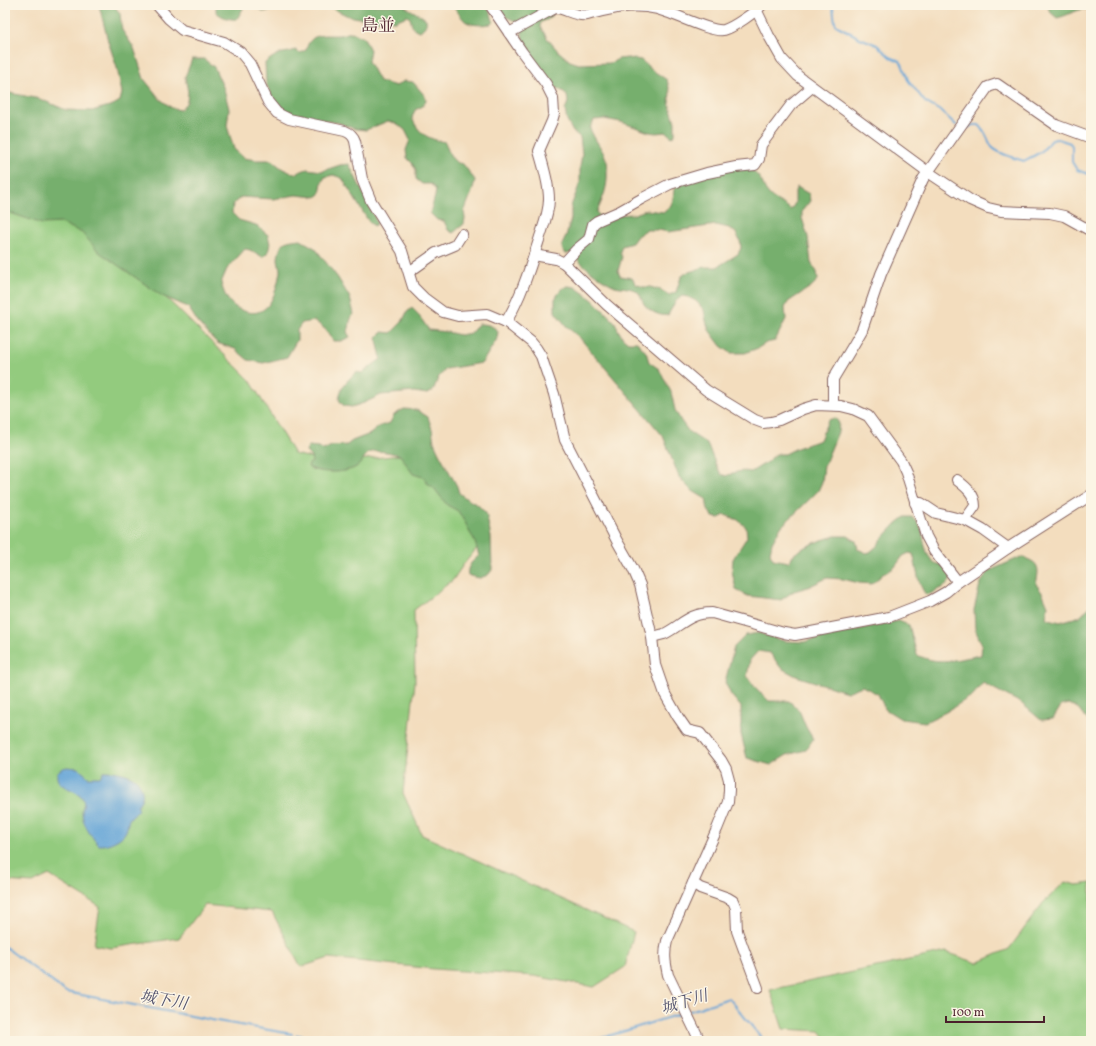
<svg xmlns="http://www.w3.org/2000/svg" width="1096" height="1046" font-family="Vollkorn,'Noto Serif JP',serif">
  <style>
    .green { fill: #93cb7e; stroke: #6e7554 }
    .forest { fill: #76af6d; stroke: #60674c; fill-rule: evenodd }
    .water { fill: #64a4d7; stroke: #576281 }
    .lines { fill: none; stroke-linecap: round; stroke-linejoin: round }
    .stream { stroke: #64a4d7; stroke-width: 2 }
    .minor-casing { stroke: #85625e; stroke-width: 12 }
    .minor { stroke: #fff; stroke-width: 10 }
    .labels { text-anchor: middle; stroke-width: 3; stroke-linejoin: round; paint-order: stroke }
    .water-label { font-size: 16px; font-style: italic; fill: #545470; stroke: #fcf5e5 }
    .quarter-label { font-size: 17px; fill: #4a1f2b; stroke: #fcf5e5 }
  </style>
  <rect width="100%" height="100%" fill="#fcf5e5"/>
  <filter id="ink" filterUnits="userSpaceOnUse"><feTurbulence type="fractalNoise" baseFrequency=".025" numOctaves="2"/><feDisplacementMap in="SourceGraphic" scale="8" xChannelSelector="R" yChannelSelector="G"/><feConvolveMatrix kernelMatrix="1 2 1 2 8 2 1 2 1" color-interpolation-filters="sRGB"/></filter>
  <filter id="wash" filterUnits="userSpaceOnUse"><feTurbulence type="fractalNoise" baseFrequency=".012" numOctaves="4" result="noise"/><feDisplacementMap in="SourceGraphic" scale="16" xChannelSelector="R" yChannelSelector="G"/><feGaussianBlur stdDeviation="0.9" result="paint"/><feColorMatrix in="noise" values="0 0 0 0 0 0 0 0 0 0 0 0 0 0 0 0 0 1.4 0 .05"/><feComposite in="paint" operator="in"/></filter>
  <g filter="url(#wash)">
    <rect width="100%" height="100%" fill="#f3ddbe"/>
    <!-- green -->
    <g class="green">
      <path d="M5,197l96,37 149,146 44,74 40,9 82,-10 67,88 -20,24 -10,15 -39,30 1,72 -12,111 19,42 212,97 -9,35 -31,20 -60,-11 -100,-7 -105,-11 -28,9 -29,-55 -67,-7 -26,33 -68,10 -17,-3 6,-38 -51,-32 -16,8 -28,-2z"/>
      <path d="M1065,882l12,3 14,-2v158h-263l-8,-10 -37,-2 -13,-39 176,-38 31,11 32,-14 34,-46z"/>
    </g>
    <!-- forest -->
    <g class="forest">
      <path d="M99,5h15l6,9 2,16 12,18 10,31 16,20 12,9 8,2 7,-8 1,-10 -3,-15 7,-18h12l10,8 10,22 5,20 -2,17 7,23 10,9 12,2h15l12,9 11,5 13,-5 15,2 18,-6 9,-1 22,45 6,14 -3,3 -5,-4 -27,-44 -9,-3 -8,2 -3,5 -2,12 -4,3 -20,-2 -23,4 -32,-2 -8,7 -1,9 7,7 17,5 12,10 2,9 -2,8 -5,5 -13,-7 -5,-1 -18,20 -6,14c3,10 6,19 16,25 30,16 39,-12 43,-37 0,-4 -2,-8 -2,-12 0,-4 2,-11 4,-14 3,-5 12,-5 17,-6l16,9 23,30 12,20 4,16c-7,8 -2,11 -7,18l3,5 -9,4h-8l-7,-11 -11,-9 -13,2 -5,7v10l-10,17 -24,6 -15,-3 -13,-11 -18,-6 -18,-19 -11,-17 -26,-11 -63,-44 -17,-19 -20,-10 -20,1 -37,-13v-119l35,7 26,11 26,1 21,-6 7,-4 2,-8 -5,-25 -9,-27z"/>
      <path d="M216,5h29l-8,14c-8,1 -15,-2 -21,-7z"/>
      <path d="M255,5h52l-26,3 -18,4 -7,-5z"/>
      <path d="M318,5h86v1c8,5 15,8 22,13 1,6 -1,8 -6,12 -9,-2 -8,-6 -10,-13l-3,-2 -12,5 -25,-1 -22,-4 -16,-8z"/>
      <path d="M452,5h33l6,8 2,9 -2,2c-9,1 -19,2 -26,-3 -5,-5 -8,-11 -13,-16z"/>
      <path d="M498,5h55c0,11 -1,14 -12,17l-1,4 7,12 11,13 12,10 9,3 32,-1 7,-4 10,-1 13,2 11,10 15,10 3,12 -1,10 6,20v13l-3,2 -6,-5 -10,1 -7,-1 -28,-10 -17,-3 -10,1 -4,8c4,12 14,22 17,34 1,3 0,7 0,10 1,15 -4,26 -10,40l2,4 36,-2 11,-4 18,2c9,-6 9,-12 10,-23l10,-7 54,-19c10,5 19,9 24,19 2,4 3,8 6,11 6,8 16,10 23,17l4,-7v-12l2,-4 12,7 1,7 -8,10v7l6,19 3,26 6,9 1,8 -6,6 -24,16 -3,6 1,11 -11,22 -9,2 -8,5 -13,5h-14l-10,-7 -12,-16 -3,-9 -2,-11 -8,-9 -8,-4 -6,-1 -6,5 -8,14c-8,2 -19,-4 -24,-11 -2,-3 -3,-8 -5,-11 -6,-6 -16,-5 -24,-7 -12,-5 -28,-17 -38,-27l3,-3 -1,-6 -12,4 -3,-1 -2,-5v-3l4,-9 5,-17v-13l9,-23v-16l2,-13 -2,-17 -7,-5 -6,-11 -2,-11 3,-8 -1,-6 -3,-4 -9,-5 -32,-40 -1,-16 -2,-8c-10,-5 -20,-6 -22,-18zM716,225l13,3 7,5 4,8 1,7 -3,6 -21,13h-13l-18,6 -5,4 -5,15 -7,3 -8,-5 -11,-3h-7l-7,-3 -4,-6 -12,-2 -2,-5 4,-14 -2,-5 2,-6 10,-3 5,-7 9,-6h13l9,2z"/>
      <path d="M1047,5h44v4c-15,-1 -20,6 -34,9l-7,-6z"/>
      <path d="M352,32l12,6 6,12 -2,11 11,20 17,5 8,-5 9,1 12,14 1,4 -3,6 -8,4 -3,8c7,16 16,21 33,24 4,10 6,21 18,22l12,16 -2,9 -9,23 1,6 -1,6 -11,9 -5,-3 -4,-9 -7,-1 -7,-7c2,-8 5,-14 6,-23l-5,-6h-9l-6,-5v-9l-4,-7 -5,-5 -1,-8 4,-10 -5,-10 -8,-6 -9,-3 -22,9 -11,-1 -16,-6 -29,-5 -22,-6 -16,-15 -6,-14 -1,-20c5,-4 9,-7 14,-9 5,-2 10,-1 16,-4l5,3 6,-3c5,-19 18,-14 34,-15 4,-1 8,-2 12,-3z"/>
      <path d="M568,286l7,1 18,13 22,22 3,8 5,8 5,4h9l9,10 3,10 10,7 12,23 4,18 6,11 8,11 18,12 9,21 5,9 5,2c9,-4 16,-6 25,-4l16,-10 9,-8h9l12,-6 23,-8 8,-20 7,-2 4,5 -1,9 -14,34 -2,16 -4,9 -37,36 -9,16 -2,10 3,6 16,3 5,-8 11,-7 14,-6 16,-5h13l8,5 2,8 8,4 4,-1 7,-6 4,-6 16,-17 8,-6h7c15,11 9,29 18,41 4,6 7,5 13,8 3,1 7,6 9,8 -3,10 -4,11 -13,15 -5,2 -7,5 -13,6 -9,-12 -9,-27 -13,-41l-4,-1 -6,3 -9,12 -11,6 -11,10 -13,-1 -16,-4 -16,-1 -19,9 -14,4 -13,9 -33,-4 -12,-6 -4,-19 1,-12 14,-22 -1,-10 -8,-7 -13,-5 -6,3 -6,-1 -5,-7 -2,-11 -15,-9 -12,-13 -16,-41 -84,-99 -12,-10 -12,-15v-13l6,-10z"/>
      <path d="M412,308l5,5 12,17 18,2 13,3 11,-2 7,-9c9,0 14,1 20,7l-1,8 -15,24 -36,6 -8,9 -5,13 -6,3 -13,-2 -33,3 -17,8 -12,4 -8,-1 -5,-6c1,-13 8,-19 17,-28l6,1 19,-14c-1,-8 -4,-15 -4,-22l5,-5 9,1 11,-11 5,-10z"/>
      <path d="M404,409l13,1 11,7 4,12 2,13 5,11 18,33 2,7 8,6 11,6 8,8 5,24 1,33 -4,5 -8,3 -6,-1 -6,-2c-2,-8 5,-15 11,-19l-5,-17 -4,-6 -5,-11 -7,-11 -11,-6 -13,-17 -6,-4 -5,-7 -10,-3 -13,-19c-9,-2 -19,-5 -28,-3 -7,1 -9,9 -13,13 -10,9 -40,9 -51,2l1,-3 3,-2 -1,-5 -5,-5 2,-6 11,1 5,3 7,-4 16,-1 5,-4 18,-7 10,-8 10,-3 4,-8z"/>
      <path d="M1021,557c18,5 19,10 15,27l7,10 5,12 -2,12 14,4 21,-6 10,-11v119l-15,-17 -8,-3 -7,2 -8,13 -12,1 -20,-17 -38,-20 -10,12 -27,17 -21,10 -24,-3 -16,-10 -7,-15 -16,-8 -15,6 -51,-16 -15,-8 -11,-15 -12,-2 -8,9 -3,16 7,10 15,15h20l10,9 7,17 7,12 -7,11 -19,5 -16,10 -24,-7 -6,-24v-27l-10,-12 -6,-13 9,-35 12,-12 13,-2 25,8 20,1 26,-7 68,-14 11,4 8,30c23,11 40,4 64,0l1,-10 -7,-16 -1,-19 6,-26 9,-13z"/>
    </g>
    <!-- water -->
    <path class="water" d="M67,767l11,1 10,9h12l4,-6c15,0 35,3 38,20 0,0 1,5 0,6 0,3 -3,5 -4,8 -1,5 2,2 0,6 -2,3 -5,3 -7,6 -4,4 -3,10 -5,14 -3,8 -19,15 -27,14 -8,-8 -17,-22 -17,-33 0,-4 3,-9 1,-13 -5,-11 -28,-10 -26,-25 1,-4 6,-6 10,-7z"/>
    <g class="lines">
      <!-- stream -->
      <g class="stream">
        <path d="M832,5c3,7 1,13 4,20l24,13 17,7 13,12 10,4 2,3 6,16 17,22 17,10 14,13"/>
        <path d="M962,130l11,-5h6c7,6 8,15 13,22 6,7 23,11 32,14l17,-9 11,-12 4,-1h2l12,4 2,3v16l5,8 14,5"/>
        <path d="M5,947l61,45 151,29 75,13"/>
        <path d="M690,1011l39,-13 35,43"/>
        <path d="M297,1035l36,6"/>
        <path d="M592,1041l91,-28"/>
      </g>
    </g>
  </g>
  <g filter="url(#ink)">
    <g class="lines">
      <defs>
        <g id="minor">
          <path d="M157,5l12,14 13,11 42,12 16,10 10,12 18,38 9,11 12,6 56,12c5,2 8,4 10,10l7,38 9,22 31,50 11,36 11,11 19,14 15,4 29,-2 19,8 25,20 5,6 5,8 13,38 11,46 52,101 16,28 7,16 12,52 3,28 10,29 13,23 9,13 13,3 21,27 5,9 3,11v10l-1,12 -11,27 -50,112c-3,12 -2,21 1,34l32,66"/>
          <path d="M490,5l32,47 24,32 7,14 1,16 -2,7 -11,25 -2,5c4,15 10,32 10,48 0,14 -6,28 -10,41 -9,28 -18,57 -33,82"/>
          <path d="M754,5l15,31 13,23 16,17 130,96 42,28 18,8 13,3 49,2 14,3 27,15"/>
          <path d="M509,33l46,-25c11,0 19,9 32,7 5,-1 10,-3 15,-4 20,-4 35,-7 55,-2 15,3 54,24 67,21 10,-3 31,-18 38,-25"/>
          <path d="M534,255l22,4 8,4 43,42 99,85 49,30 8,3 8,-1 8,-2 24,-11 13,-4 25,1 12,3 15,7 33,45 5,11 20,64 8,15 24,31"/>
          <path d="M564,263l13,-14 12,-10 4,-15 4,-3 23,-10 23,-13 27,-14 37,-11 29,-6 19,-2 4,-6 2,-14 30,-40 21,-18"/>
          <path d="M409,272l27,-19 19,-8 7,-11"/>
          <path d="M833,405v-26l21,-35 8,-14 19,-56 42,-95 65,-92 9,-3 59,41 35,13"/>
          <path d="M957,480c9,7 18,14 18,26l-10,14"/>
          <path d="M915,503h6l15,10 29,7 18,10 25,18"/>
          <path d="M652,637c4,-1 8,-2 12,-3 18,-9 25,-21 48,-21l72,20 11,2 11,-2 83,-16 41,-16 16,-9 12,-10 50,-34 83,-53"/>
          <path d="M693,883l7,5 28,10 5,3 3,7 1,23 21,57"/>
        </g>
      </defs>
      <!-- minor casing -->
      <use href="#minor" class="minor-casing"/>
      <!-- minor -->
      <use href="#minor" class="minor"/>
    </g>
  </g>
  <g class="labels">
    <!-- water labels -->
    <g class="water-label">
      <text transform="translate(164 999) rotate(10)" y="6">城下川</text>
      <text transform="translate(684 1001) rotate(-17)" y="6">城下川</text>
    </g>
    <!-- quarter labels -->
    <g class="quarter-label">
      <text x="378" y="31">島並</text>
    </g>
  </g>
  <!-- margin -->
  <rect width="1096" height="1046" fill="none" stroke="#fcf5e5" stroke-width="20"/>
  <!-- scale -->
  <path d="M946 1016v6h98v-6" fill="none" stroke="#4a1f2b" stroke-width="2"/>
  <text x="952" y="1016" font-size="12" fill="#4a1f2b" stroke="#fcf5e5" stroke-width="3" paint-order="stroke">100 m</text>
</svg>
